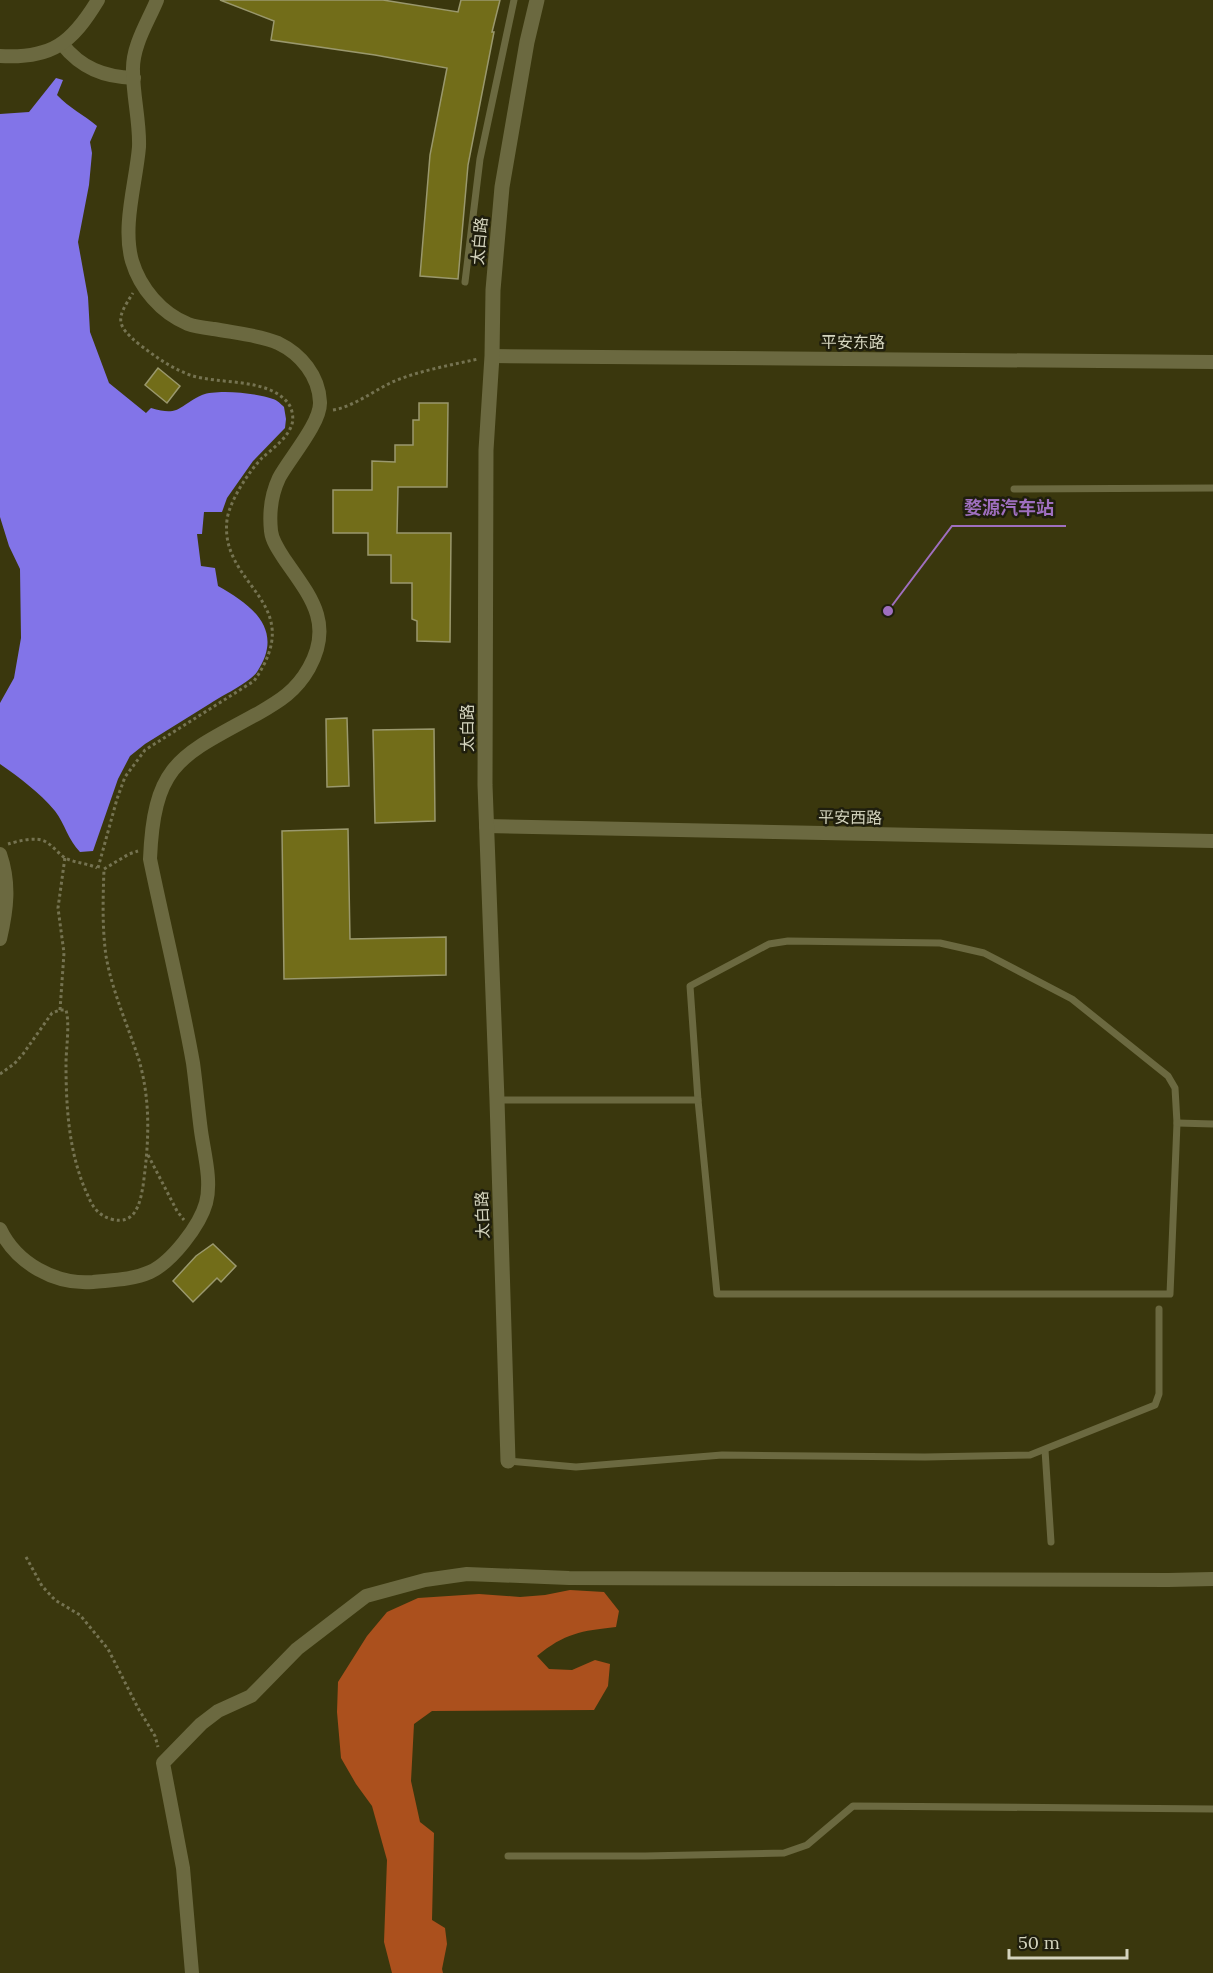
<svg xmlns="http://www.w3.org/2000/svg" width="1213" height="1973" font-family="Lora,'Noto Sans SC',serif">
  <style>
    .forest { fill: #ab501d }
    .water { fill: #8274e8 }
    .building { fill: #726d19; stroke: #9a986d; stroke-width: 1.5 }
    .lines { fill: none; stroke-linecap: round; stroke-linejoin: round }
    .path { stroke: #757351; stroke-width: 3; stroke-dasharray: 3 3; stroke-linecap: butt }
    .service { stroke: #6b6940; stroke-width: 7 }
    .minor { stroke: #6b6940; stroke-width: 14 }
    .tertiary { stroke: #6b6940; stroke-width: 15 }
    .labels { text-anchor: middle; stroke-width: 5; stroke-linejoin: round; paint-order: stroke }
    .street-label { font-size: 16px; fill: #d4d4be; stroke: #1f1e0d }
    .leader { fill: none; stroke: #9f6fbf; stroke-width: 2 }
    .callout-dot { fill: #9f6fbf; stroke: #1f1e0d; stroke-width: 2 }
    .callout-label { font-size: 18px; text-anchor: middle; font-weight: bold; fill: #9f6fbf; stroke: #1f1e0d; stroke-width: 5; stroke-linejoin: round; paint-order: stroke }
  </style>
  <rect width="100%" height="100%" fill="#3a370d"/>
  <!-- forest -->
  <path class="forest" d="M570,1590l34,2 15,19 -3,16c-35,4 -51,6 -79,29l12,13 23,1 23,-10 15,4 -2,22 -14,24 -162,1 -18,13 -3,57 9,41 14,11 -2,87 13,8 2,16 -5,25 1,4h-51l-8,-31 3,-82 -15,-54 -16,-22 -15,-26 -4,-46 1,-30 29,-46 20,-24 31,-14 61,-4 41,3 25,-2z"/>
  <!-- water -->
  <path class="water" d="M56,78l7,2 -6,15c12,13 27,20 40,31l-7,16 2,11 -3,32 -11,57 10,55 2,35 19,51 37,30 5,-5c29,9 27,-2 51,-13 16,-6 54,-2 71,4 4,1 8,5 11,8l2,12 -1,9 -32,33 -26,37 -5,14h-18l-2,22h-5l4,32 14,2 3,18c34,19 67,44 39,86 -8,11 -34,23 -46,31 -22,14 -44,27 -66,41l-15,12 -12,23 -25,72 -13,1c-12,-12 -15,-28 -25,-41 -16,-19 -35,-33 -55,-47v-61l14,-25 7,-40 -1,-69 -11,-23 -9,-29v-403l29,-2z"/>
  <!-- building -->
  <g class="building">
    <path d="M220,0h163l75,12 3,-12h39l-8,32h2l-26,133 -10,114 -38,-3 10,-121 17,-87 -72,-13 -104,-15 3,-19z"/>
    <path d="M158,368l22,18 -13,17 -22,-18z"/>
    <path d="M419,403h29l-1,84h-49l-1,46h54l-1,109 -33,-1v-20l-5,-2v-36h-21v-28h-23v-22h-35v-43h39v-29l23,1v-17h18v-25h6z"/>
    <path d="M347,718l2,68 -22,1 -1,-68z"/>
    <path d="M434,729l1,92 -60,2 -2,-93z"/>
    <path d="M348,829l2,110 96,-2v38l-162,4 -2,-148z"/>
    <path d="M213,1244l23,22 -15,16 -4,-4 -24,24 -20,-21 23,-25z"/>
  </g>
  <g class="lines">
    <!-- path -->
    <g class="path">
      <path d="M333,410c23,-4 42,-21 64,-30 26,-10 54,-15 81,-21"/>
      <path d="M8,844c10,-3 29,-8 38,-2 7,4 12,11 19,16 10,5 22,5 32,10"/>
      <path d="M98,868l19,-69 8,-22 20,-27 109,-69c56,-80 -35,-94 -27,-161 2,-18 22,-49 35,-62 10,-9 26,-20 30,-34 2,-6 0,-16 -4,-21 -21,-26 -69,-18 -98,-28 -19,-7 -34,-18 -50,-30 -26,-21 -23,-27 -7,-52"/>
      <path d="M104,869l25,-15 9,-3"/>
      <path d="M60,1010l4,-57 -6,-45 7,-51"/>
      <path d="M0,1074l14,-10 9,-10 29,-41 8,-3h6c4,14 0,39 0,54 0,45 3,93 23,134 4,10 11,18 22,21 24,7 29,-15 32,-33 6,-43 8,-84 -4,-126 -11,-34 -27,-69 -33,-104 -4,-29 -3,-58 -2,-87"/>
      <path d="M148,1155l29,56 7,9"/>
      <path d="M26,1557l16,29 13,14 25,15 28,34 30,59 17,28 3,11"/>
    </g>
    <!-- service -->
    <g class="service">
      <path d="M465,282l15,-123 34,-159"/>
      <path d="M1014,489l199,-1"/>
      <path d="M788,941l152,2 44,10 88,46 96,77 7,12 2,35 -7,171h-453l-19,-194 -8,-114 79,-42z"/>
      <path d="M497,1100h201"/>
      <path d="M1177,1123l36,1"/>
      <path d="M1045,1450l6,92"/>
      <path d="M508,1461l68,6 146,-12 203,2 105,-2 125,-50 4,-11v-85"/>
      <path d="M508,1856h137l139,-3 23,-8 46,-39 360,3"/>
    </g>
    <!-- minor -->
    <g class="minor">
      <path d="M62,44c19,24 42,33 72,34"/>
      <path d="M0,56c52,3 72,-13 98,-56"/>
      <path d="M492,356l721,6"/>
      <path d="M486,826l727,15"/>
      <path d="M0,854c10,29 7,55 0,85"/>
      <path d="M0,1229c16,34 55,56 93,53 19,-2 39,-2 57,-10 22,-10 50,-47 56,-69 6,-22 -2,-50 -5,-72 -3,-23 -5,-46 -8,-68 -12,-68 -29,-136 -43,-204 4,-96 30,-103 107,-145 23,-13 39,-23 52,-46 25,-45 1,-72 -24,-108 -6,-9 -13,-19 -14,-29 -2,-19 0,-36 8,-53 10,-19 42,-55 41,-76 -1,-26 -19,-48 -42,-59 -19,-8 -43,-10 -64,-14 -8,-1 -18,-2 -26,-5 -27,-11 -48,-36 -56,-63 -10,-35 4,-78 7,-114 1,-25 -6,-50 -6,-76 -1,-25 15,-49 24,-71"/>
      <path d="M192,1973l-9,-105 -20,-105 38,-39 17,-13 33,-15 46,-47 69,-53 59,-16 42,-6 102,4 599,2 45,-1"/>
    </g>
    <!-- tertiary -->
    <path class="tertiary" d="M508,1461l-11,-361 -12,-315 1,-335 6,-94 1,-66 9,-103 25,-145 10,-42"/>
  </g>
  <g class="labels">
    <!-- street labels -->
    <g class="street-label">
      <text transform="translate(479 241) rotate(-85)" y="6">太白路</text>
      <text x="853" y="348">平安东路</text>
      <text transform="translate(467 728) rotate(-90)" y="6">太白路</text>
      <text transform="translate(850 817) rotate(1)" y="6">平安西路</text>
      <text transform="translate(482 1215) rotate(-92)" y="6">太白路</text>
    </g>
  </g>
  <!-- callouts -->
  <path class="leader" d="M888 611L952 526H1066"/>
  <circle class="callout-dot" cx="888" cy="611" r="6"/>
  <g class="callout-label">
    <text x="1009" y="514">婺源汽车站</text>
  </g>
  <!-- scale -->
  <path d="M1009 1949v9h118v-9" fill="none" stroke="#d4d4be" stroke-width="3"/>
  <text x="1018" y="1949" font-size="18" fill="#d4d4be" stroke="#1f1e0d" stroke-width="4.5" paint-order="stroke">50 m</text>
</svg>
